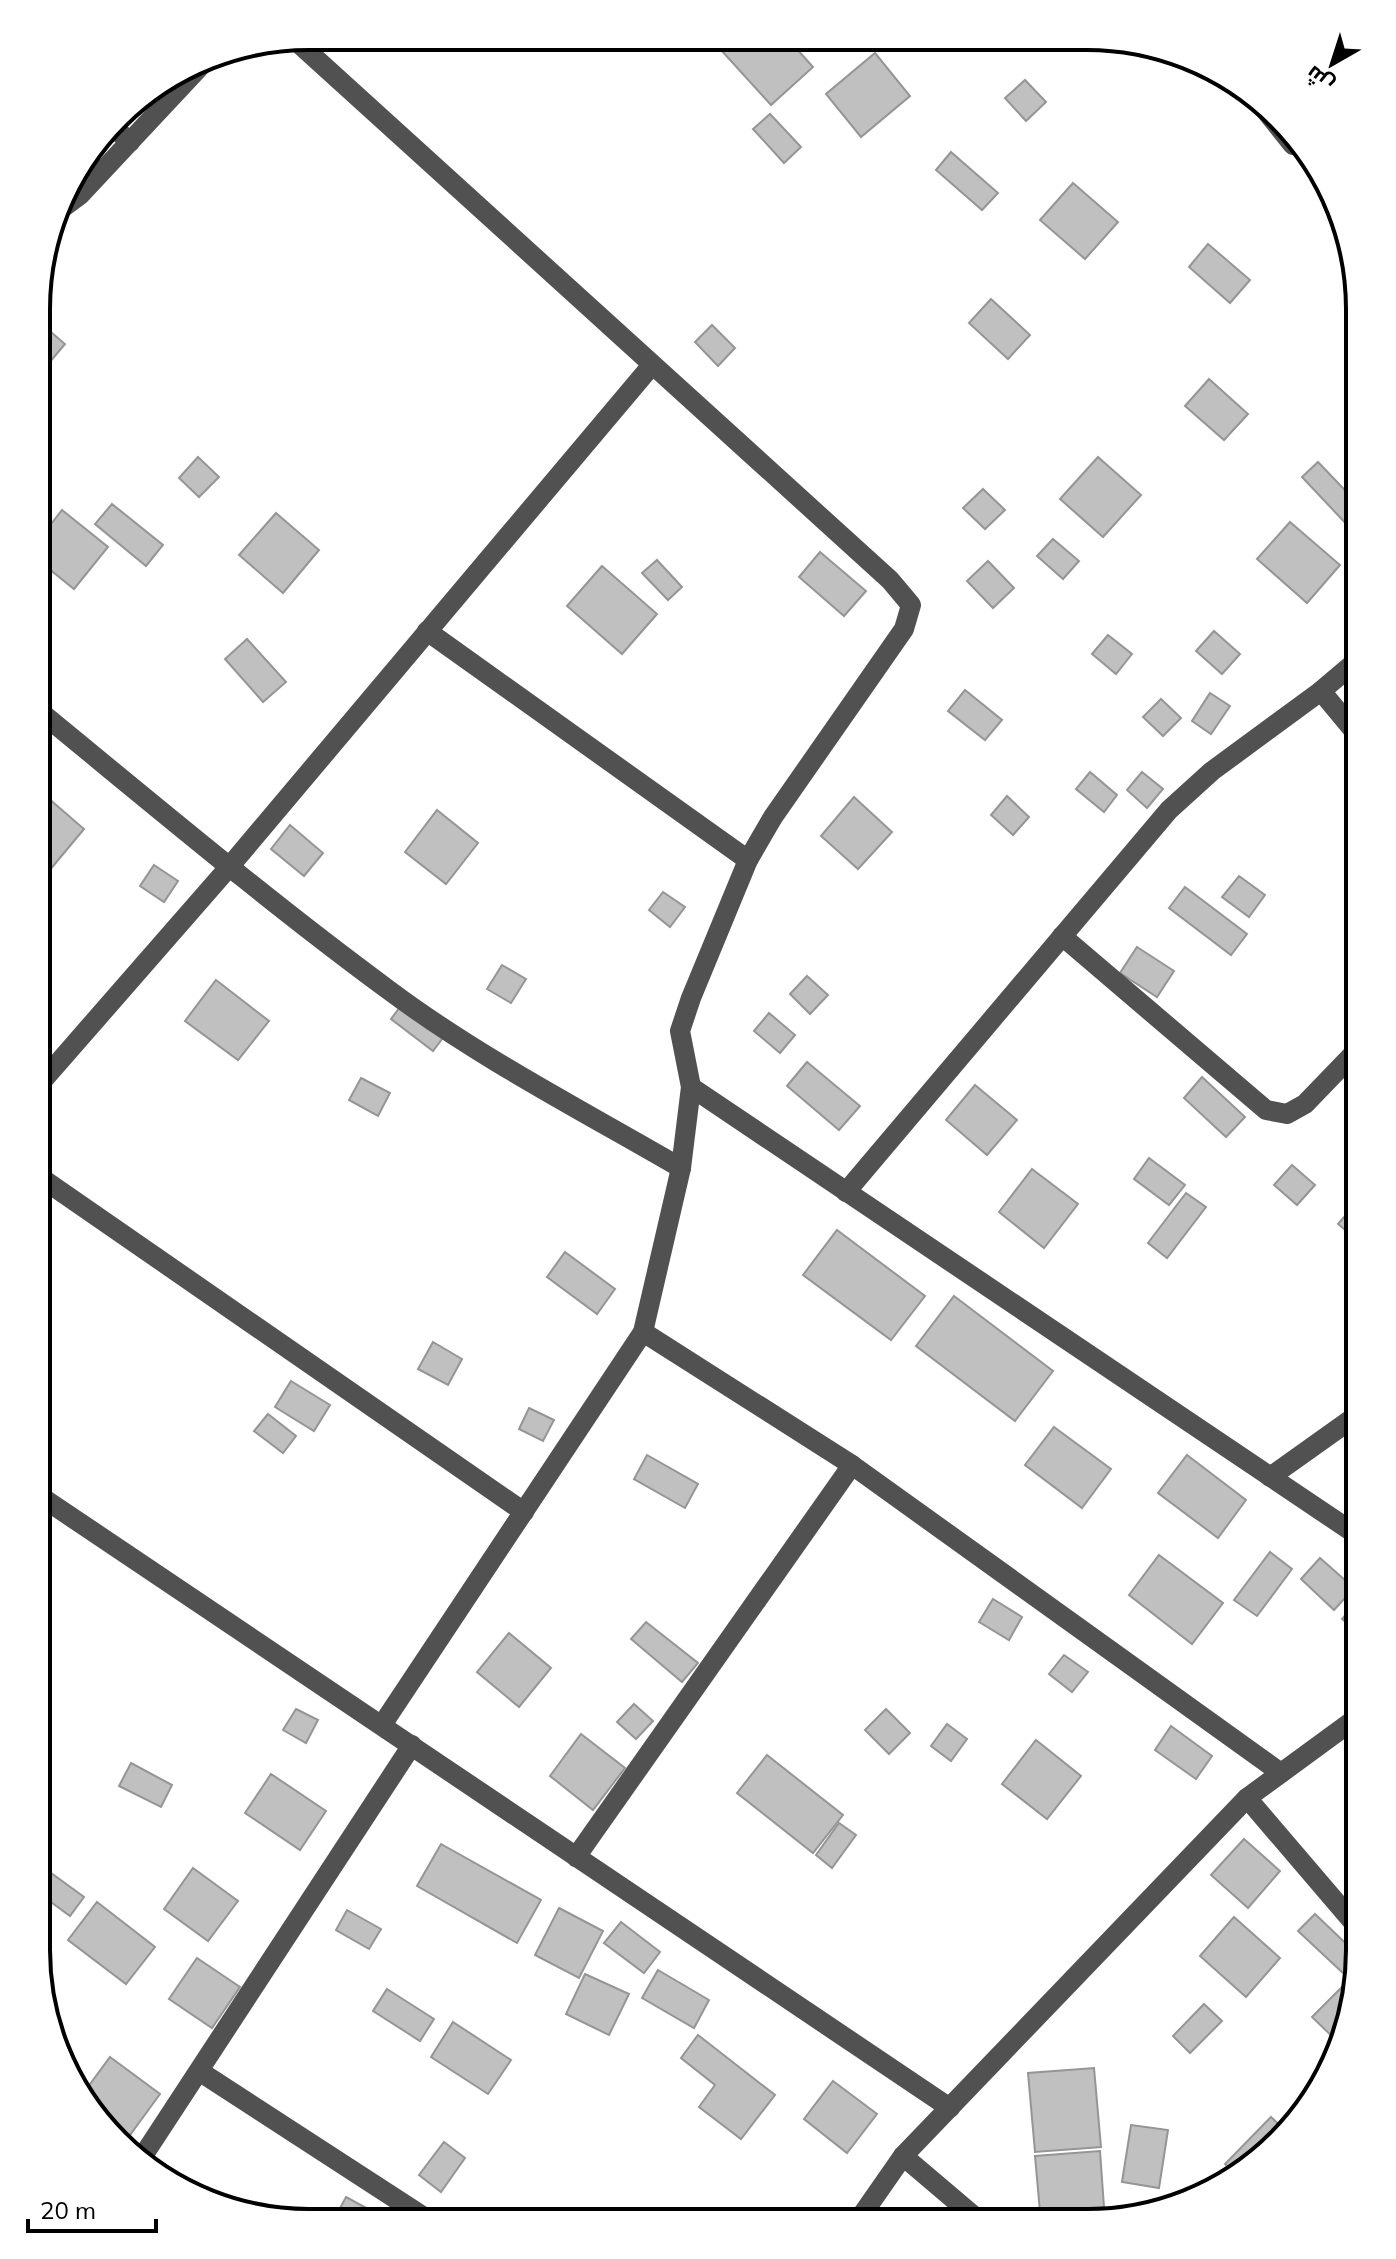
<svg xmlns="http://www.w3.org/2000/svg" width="1396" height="2259" font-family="Mulish,Cairo,sans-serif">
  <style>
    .building { fill: #c0c0c0; stroke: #959595; stroke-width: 2 }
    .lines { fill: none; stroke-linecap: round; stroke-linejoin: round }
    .minor { stroke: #515151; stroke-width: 20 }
    .rim { fill: none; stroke: #000; stroke-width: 4 }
  </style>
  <rect width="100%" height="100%" fill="#fff"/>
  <!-- building -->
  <g class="building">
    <path d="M735,37h51l27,30 -42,38 -50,-55z"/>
    <path d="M875,53l35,43 -49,41 -35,-43z"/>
    <path d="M1025,80l21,22 -20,19 -21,-23z"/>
    <path d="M770,114l31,33 -17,16 -31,-34z"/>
    <path d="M951,152l47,41 -16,17 -46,-40z"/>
    <path d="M1073,183l45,39 -33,37 -45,-39z"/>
    <path d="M1208,244l42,36 -20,23 -41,-36z"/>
    <path d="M991,299l39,36 -22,24 -39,-36z"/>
    <path d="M38,321l27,23 -27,32z"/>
    <path d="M712,325l23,23 -17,18 -23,-24z"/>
    <path d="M1209,379l39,35 -24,26 -39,-34z"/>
    <path d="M198,457l21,20 -20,20 -20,-19z"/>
    <path d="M1098,457l43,38 -38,42 -43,-38z"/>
    <path d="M1318,462l42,44v15l-9,8 -49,-52z"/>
    <path d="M983,489l22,21 -20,19 -22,-21z"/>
    <path d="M112,504l51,41 -17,21 -51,-42z"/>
    <path d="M62,510l46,37 -34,42 -36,-29v-19z"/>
    <path d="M276,513l43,37 -36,43 -44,-38z"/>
    <path d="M1290,522l50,43 -33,38 -50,-44z"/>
    <path d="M1053,539l26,22 -16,18 -26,-23z"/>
    <path d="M820,552l46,39 -22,25 -45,-39z"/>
    <path d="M657,560l25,27 -14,13 -26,-27z"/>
    <path d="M988,561l26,27 -21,20 -26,-27z"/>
    <path d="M602,566l55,48 -35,40 -55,-48z"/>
    <path d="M1214,631l26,23 -18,20 -26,-23z"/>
    <path d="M1108,635l24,19 -16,20 -24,-20z"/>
    <path d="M247,639l39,43 -23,20 -38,-43z"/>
    <path d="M965,690l37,30 -17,20 -37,-29z"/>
    <path d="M1210,693l20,13 -19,28 -19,-13z"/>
    <path d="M1161,699l20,19 -18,18 -20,-19z"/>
    <path d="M1090,772l27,23 -13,17 -28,-23z"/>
    <path d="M1142,772l21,17 -16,19 -20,-18z"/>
    <path d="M40,791l44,38 -35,42 -12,-10 1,-67z"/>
    <path d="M1007,796l22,21 -16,18 -22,-20z"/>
    <path d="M854,797l38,35 -34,37 -37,-33z"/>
    <path d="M437,810l41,33 -32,41 -41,-32z"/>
    <path d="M290,825l33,28 -19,23 -33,-27z"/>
    <path d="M154,865l24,16 -14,21 -24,-16z"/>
    <path d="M1239,876l26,19 -16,22 -27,-20z"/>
    <path d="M1185,887l62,47 -16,21 -62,-47z"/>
    <path d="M663,892l22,15 -15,20 -21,-17z"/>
    <path d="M1137,947l37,24 -17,26 -37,-24z"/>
    <path d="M502,965l24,14 -15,24 -24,-14z"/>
    <path d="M807,976l21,19 -18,19 -20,-20z"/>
    <path d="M216,980l53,41 -31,39 -53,-39z"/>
    <path d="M403,1003l42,32 -12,16 -42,-32z"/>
    <path d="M769,1013l26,22 -15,18 -26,-22z"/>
    <path d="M807,1062l53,44 -21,24 -52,-44z"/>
    <path d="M1202,1077l43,40 -19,20 -42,-39z"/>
    <path d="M361,1078l29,15 -12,23 -29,-16z"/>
    <path d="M975,1085l42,35 -30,35 -41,-35z"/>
    <path d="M1149,1158l36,27 -16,20 -35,-26z"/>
    <path d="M1292,1165l23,20 -18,20 -23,-20z"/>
    <path d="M1032,1169l46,35 -34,44 -45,-36z"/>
    <path d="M1186,1193l20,14 -39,51 -19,-15z"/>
    <path d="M1351,1209l9,7 -1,26 -21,-18z"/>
    <path d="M837,1230l88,66 -34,44 -88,-65z"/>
    <path d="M565,1252l50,37 -18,25 -50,-37z"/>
    <path d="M954,1296l99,75 -38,50 -99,-75z"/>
    <path d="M433,1342l29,17 -14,26 -30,-16z"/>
    <path d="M291,1381l39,24 -16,26 -39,-24z"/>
    <path d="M529,1408l25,12 -11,21 -24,-12z"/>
    <path d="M268,1414l28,22 -13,17 -29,-22z"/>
    <path d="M1054,1427l57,42 -29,39 -57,-43z"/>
    <path d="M647,1455l51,29 -13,24 -51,-29z"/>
    <path d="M1187,1455l59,45 -28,38 -60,-45z"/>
    <path d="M1270,1552l22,17 -35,47 -23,-16z"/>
    <path d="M1159,1555l64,48 -31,41 -63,-49z"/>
    <path d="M1320,1558l34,30 -20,22 -33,-31z"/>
    <path d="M993,1599l29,18 -13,23 -30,-18z"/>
    <path d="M1360,1599v35l-18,-15z"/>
    <path d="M646,1622l52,41 -16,19 -51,-43z"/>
    <path d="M509,1633l42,35 -32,39 -42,-35z"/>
    <path d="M1064,1655l24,17 -16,20 -23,-18z"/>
    <path d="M634,1704l19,17 -17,18 -19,-17z"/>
    <path d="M296,1709l22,11 -12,23 -23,-13z"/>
    <path d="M886,1709l24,24 -21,21 -24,-24z"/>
    <path d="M947,1724l20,15 -16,22 -20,-15z"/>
    <path d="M1171,1726l41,30 -16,23 -41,-29z"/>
    <path d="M581,1734l44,34 -32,42 -43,-34z"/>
    <path d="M1036,1740l45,36 -34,43 -45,-35z"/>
    <path d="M767,1755l76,60 -30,38 -76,-60z"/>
    <path d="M131,1763l41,22 -11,22 -42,-21z"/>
    <path d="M271,1774l55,37 -26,39 -55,-37z"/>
    <path d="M839,1823l17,12 -24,33 -16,-13z"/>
    <path d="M1244,1839l36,32 -32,37 -37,-33z"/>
    <path d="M441,1844l100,56 -24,43 -100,-57z"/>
    <path d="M36,1862l48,35 -14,19 -34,-25z"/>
    <path d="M193,1868l45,33 -30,40 -44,-32z"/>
    <path d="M97,1902l58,45 -29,37 -58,-44z"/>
    <path d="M559,1908l44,23 -24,47 -44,-23z"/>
    <path d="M347,1910l34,19 -12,20 -33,-19z"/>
    <path d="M1315,1914l44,42 -16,17 -45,-42z"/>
    <path d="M1234,1917l46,41 -34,39 -46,-41z"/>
    <path d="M621,1922l39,30 -16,21 -40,-30z"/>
    <path d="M197,1958l43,29 -28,41 -43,-29z"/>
    <path d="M658,1970l51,30 -15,28 -52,-30z"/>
    <path d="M585,1974l44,20 -20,41 -43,-21z"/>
    <path d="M1342,1987l11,10 -12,48 -29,-28z"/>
    <path d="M387,1989l47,30 -14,22 -47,-30z"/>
    <path d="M1204,2004l18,17 -32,32 -17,-17z"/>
    <path d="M453,2022l58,38 -23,34 -57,-37z"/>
    <path d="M698,2035l77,60 -34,44 -42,-32 16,-22 -34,-27z"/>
    <path d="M110,2057l50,37 -30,41 -27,-20 -18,-24z"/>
    <path d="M1094,2068l7,79 -66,5 -7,-79z"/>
    <path d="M833,2081l44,33 -30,39 -43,-34z"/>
    <path d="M1271,2117l14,13 -53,41 -7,-7z"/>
    <path d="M1131,2125l37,5 -9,58 -37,-6z"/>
    <path d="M444,2142l21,16 -24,34 -22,-17z"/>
    <path d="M1100,2151l4,56 -64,5 -5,-56z"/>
    <path d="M346,2197l44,24h-57z"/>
  </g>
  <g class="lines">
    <!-- minor -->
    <g class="minor">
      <path d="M294,39l596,541 21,25 -7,24 -131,188 -25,43 -57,138 -11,33 11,56 -10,81 -38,164 -261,393"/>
      <path d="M1250,91l43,54"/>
      <path d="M112,126l18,16"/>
      <path d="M57,212l23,-17 131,-140"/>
      <path d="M427,631l321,229"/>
      <path d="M1321,691l39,47"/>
      <path d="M38,710c116,95 231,192 352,281 90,67 193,120 291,177"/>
      <path d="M1062,936l204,174 21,4 18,-10 55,-57"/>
      <path d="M37,1087l193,-221 422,-501"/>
      <path d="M691,1087l669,450"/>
      <path d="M37,1175l487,337"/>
      <path d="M846,1192l323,-382 43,-39 109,-80 39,-33"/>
      <path d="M643,1332l209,133 429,308"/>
      <path d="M1270,1477l90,-64"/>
      <path d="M37,1494l913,614"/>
      <path d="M1247,1798l112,131"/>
      <path d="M576,1857l276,-392"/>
      <path d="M199,2071l231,150"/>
      <path d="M903,2156l79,67"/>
      <path d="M139,2162l273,-417"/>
      <path d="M857,2222l46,-66 344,-358 112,-82"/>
    </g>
  </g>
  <!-- crop -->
  <path d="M0 0H1396V2259H0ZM309 50H1087A259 259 0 0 1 1346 309V1950A259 259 0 0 1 1087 2209H309A259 259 0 0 1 50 1950V309A259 259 0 0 1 309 50Z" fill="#fff" fill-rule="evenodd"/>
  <path class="rim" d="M309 50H1087A259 259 0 0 1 1346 309V1950A259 259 0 0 1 1087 2209H309A259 259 0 0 1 50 1950V309A259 259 0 0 1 309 50Z"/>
  <!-- north arrow -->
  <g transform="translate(1332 64) rotate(219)" stroke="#ffffff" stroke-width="6" paint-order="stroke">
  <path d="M0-6L14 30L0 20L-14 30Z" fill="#000000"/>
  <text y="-12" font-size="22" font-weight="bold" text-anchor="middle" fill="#000000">ش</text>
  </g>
  <!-- scale -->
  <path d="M28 2219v12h128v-12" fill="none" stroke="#000000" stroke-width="4"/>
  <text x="40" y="2219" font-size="24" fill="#000000" stroke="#ffffff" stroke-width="6" paint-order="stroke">20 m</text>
</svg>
